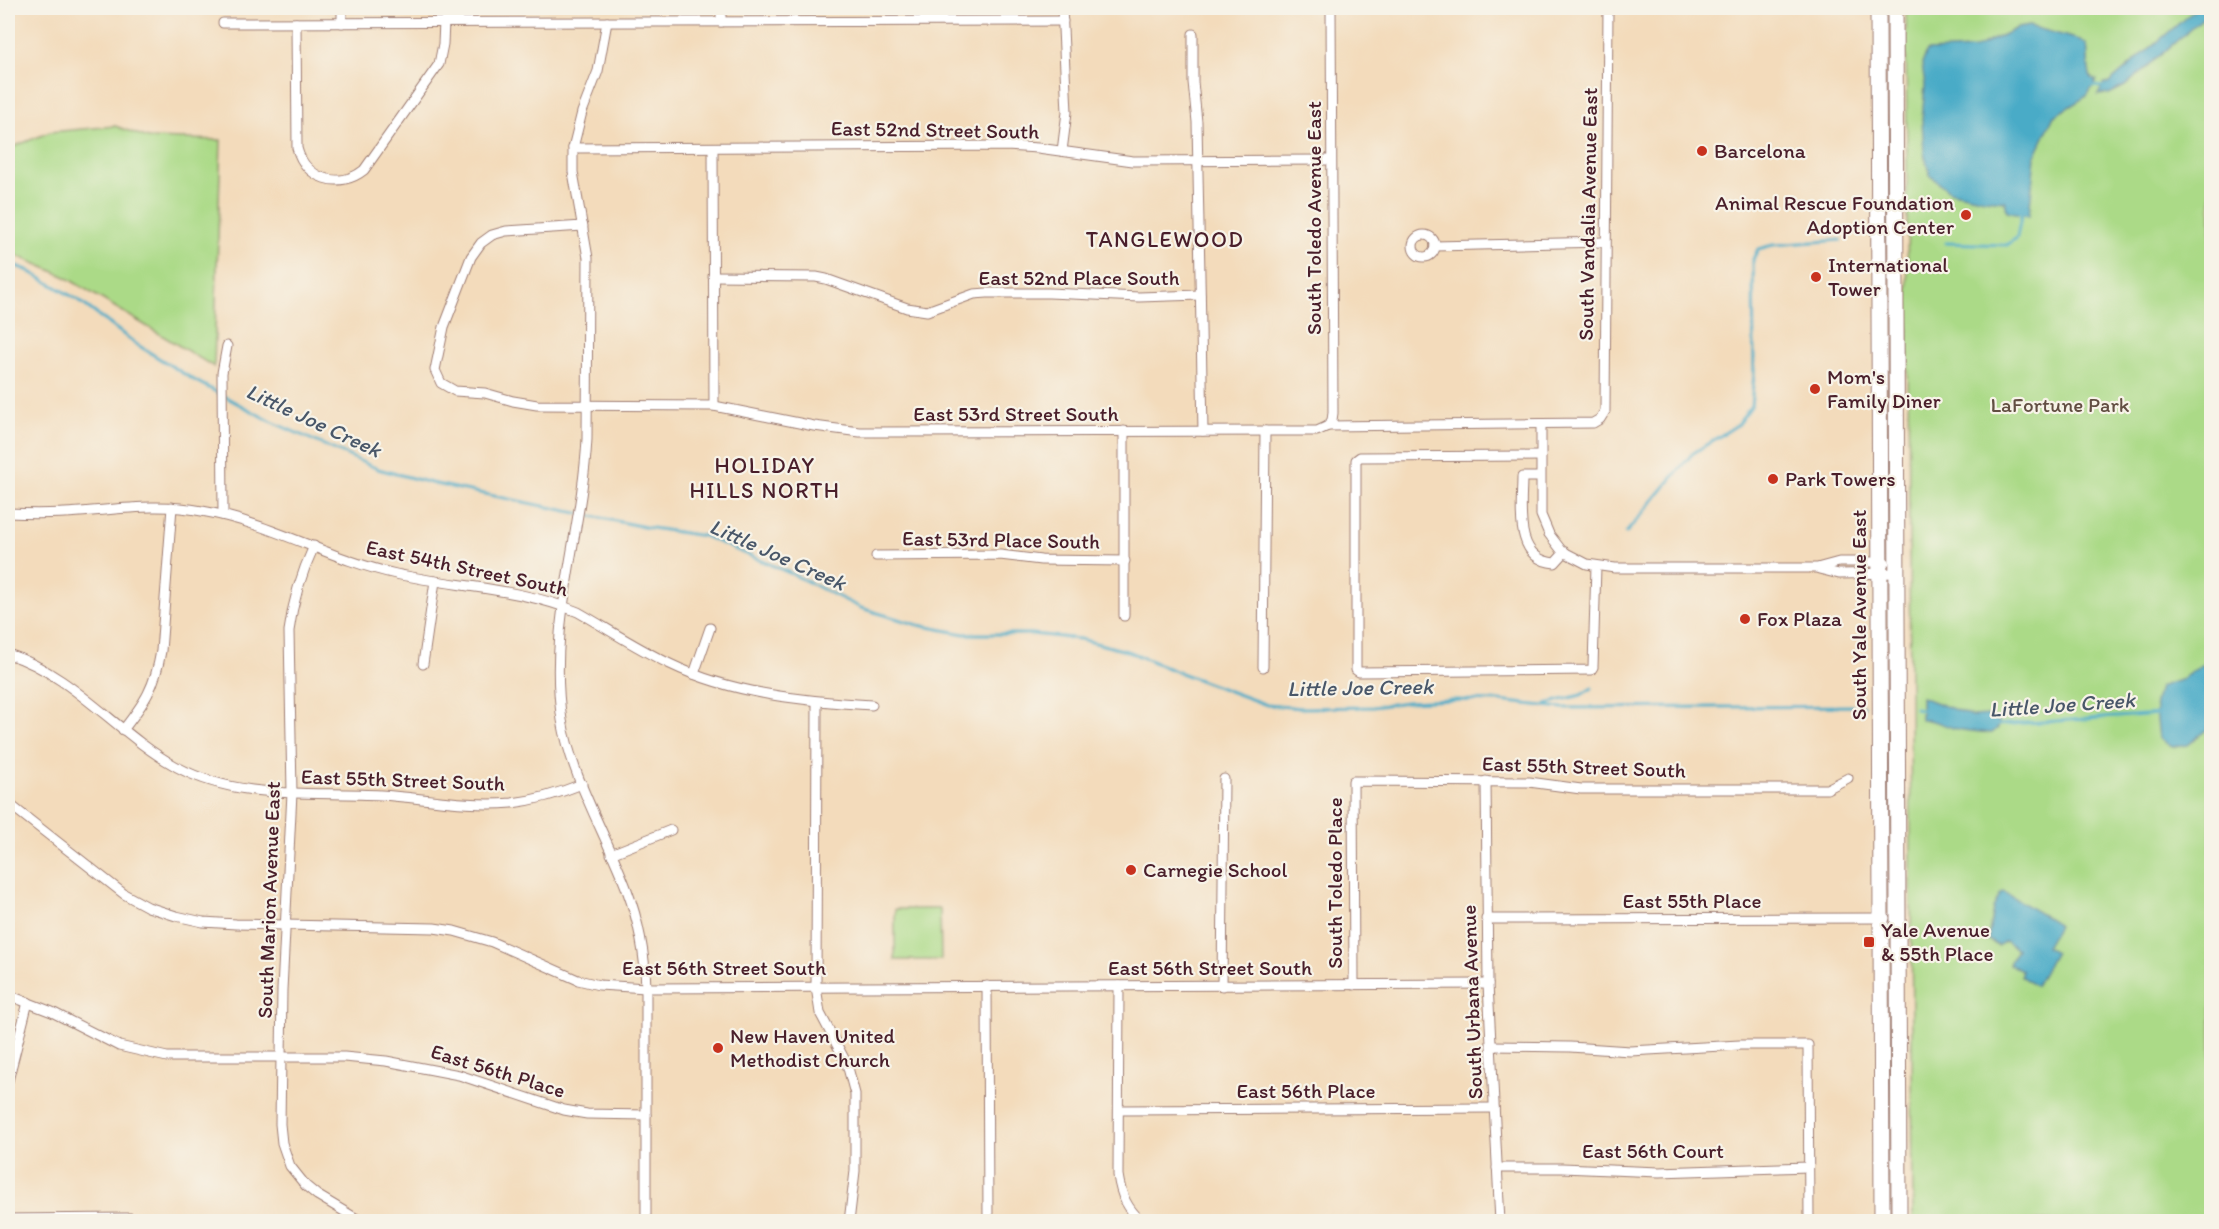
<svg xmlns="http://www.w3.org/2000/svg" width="2219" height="1229" font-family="Itim,sans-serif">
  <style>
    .green { fill: #abda87; stroke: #7a7c59; stroke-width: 1.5 }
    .water { fill: #48abc7; stroke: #496579; stroke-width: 1.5 }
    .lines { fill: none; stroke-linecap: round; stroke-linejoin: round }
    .stream { stroke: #48abc7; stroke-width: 3 }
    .street-casing { stroke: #9e7d73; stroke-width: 11 }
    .primary-casing { stroke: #9e7d73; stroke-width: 17 }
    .street { stroke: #fff; stroke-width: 9 }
    .primary { stroke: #fff; stroke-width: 15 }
    .poi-dot { fill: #c8321e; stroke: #f7f3e8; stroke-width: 2 }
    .labels { text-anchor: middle; stroke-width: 4.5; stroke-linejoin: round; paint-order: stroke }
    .street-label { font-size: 21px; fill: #4a1f2b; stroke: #f7f3e8 }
    .poi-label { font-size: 21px; fill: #4a1f2b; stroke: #f7f3e8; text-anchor: start }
    .park-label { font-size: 21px; fill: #624e42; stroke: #f7f3e8 }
    .neighbourhood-label { font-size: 22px; letter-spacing: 1.5px; fill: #4a1f2b; stroke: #f7f3e8 }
    .water-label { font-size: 22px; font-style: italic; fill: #495769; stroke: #f7f3e8 }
  </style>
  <rect width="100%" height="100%" fill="#f7f3e8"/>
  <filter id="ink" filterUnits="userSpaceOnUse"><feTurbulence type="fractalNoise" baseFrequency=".0167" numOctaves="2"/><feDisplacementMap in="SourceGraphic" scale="12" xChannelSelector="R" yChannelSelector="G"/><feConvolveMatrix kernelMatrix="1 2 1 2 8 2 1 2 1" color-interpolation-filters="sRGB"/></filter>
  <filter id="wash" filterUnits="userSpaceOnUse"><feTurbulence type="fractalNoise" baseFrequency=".008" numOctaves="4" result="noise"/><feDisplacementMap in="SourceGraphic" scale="24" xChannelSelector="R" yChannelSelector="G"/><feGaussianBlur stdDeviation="1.35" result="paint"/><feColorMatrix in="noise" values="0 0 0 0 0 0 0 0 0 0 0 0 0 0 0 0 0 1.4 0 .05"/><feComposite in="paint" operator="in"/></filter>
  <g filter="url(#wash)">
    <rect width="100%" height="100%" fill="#f3dbbb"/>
    <!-- green -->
    <g class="green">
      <path d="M1906,8h305v1213h-298z"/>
      <path d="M115,126l33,12 73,2 -7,227 -152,-92 -54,-23v-103l42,-17z"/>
      <path d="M895,909h45l1,51h-46z"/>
    </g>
    <!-- water -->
    <g class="water">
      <path d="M2197,8h14v3l-86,75 -16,8 -11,1 6,-12h5z"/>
      <path d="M2029,26l51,14 7,5c2,11 0,22 4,33l6,2 -10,16 -33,20 -19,40 -6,60 -22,-5 -2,-10 -21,-2 -35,-8 -19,-16 -6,-22 -2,-33 3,-35 -3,-21 5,-13 47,-2 43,-21z"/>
      <path d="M2211,659v67l-23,19 -16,2 -13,-9 -4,-36 4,-15 21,-7z"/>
      <path d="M1921,697l51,19 18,-1 9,7 -1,6 -6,5c-13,-1 -27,-2 -39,-5 -12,-4 -19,-8 -32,-9z"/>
      <path d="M2004,892l52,31 2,3 -12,21 9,5 -19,34 -16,-10 2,-5 -13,-7 8,-15 -12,-8 -7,5 -10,-6 5,-32 8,-15z"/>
    </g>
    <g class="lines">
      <!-- stream -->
      <g class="stream">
        <path d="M2091,86l14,1"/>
        <path d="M1946,243l61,2 10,-8 5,-26"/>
        <path d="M8,263l19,7 51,30 58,44 58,36 78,42 106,47 53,14 214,44 59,9 86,37 71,35 57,17 46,9h68l48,5 50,13 45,19 92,34 34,3 72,-1 33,-5 47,-2 46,1 63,7 302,-2"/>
        <path d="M1626,533l66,-79 45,-29 14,-19 3,-32 -1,-115 5,-10 15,-4 68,-5"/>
        <path d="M1546,704l35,-9 11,-7"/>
        <path d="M1915,708l8,2"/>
        <path d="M1996,725l164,-11"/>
      </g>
    </g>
  </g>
  <g filter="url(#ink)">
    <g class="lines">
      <defs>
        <g id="street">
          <path d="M342,8v15"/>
          <path d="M721,8v14"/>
          <path d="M607,22l-9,49 -16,41 -9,36v24l15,86 -1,181c-5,95 -40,186 -25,281 10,59 44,114 65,170 12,32 18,64 19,98v234"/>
          <path d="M223,23l840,-2"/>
          <path d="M296,23l1,125c8,31 42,42 67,22l75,-106 4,-20 1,-22"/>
          <path d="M1193,34v48l4,40 6,309"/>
          <path d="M573,148l434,-2 31,2 95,13 198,-1"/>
          <path d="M713,148l1,258"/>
          <path d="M1062,151l5,-39 -5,-104"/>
          <path d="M583,226l-77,5 -14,4 -11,8 -10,14 -27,70 -9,43 6,13 14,8 30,2 28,8 24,4 177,1 100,20 46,6 457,-1 11,-5 265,-3 7,-4 5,-8 3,-403"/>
          <circle cx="1424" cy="246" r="11"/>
          <path d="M1435,246l170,-4"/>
          <path d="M713,276l103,1 10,2 81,29 20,3 47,-17 13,-1h62l90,4 61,-2"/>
          <path d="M1541,424v91l8,19 13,17 25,13 28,4h202l22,-6h46"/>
          <path d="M1328,426l4,-6 1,-7 -2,-405"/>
          <path d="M1124,431v185"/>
          <path d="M1541,456l-181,1 -4,3v210l3,2 232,-2 2,-3 3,-101"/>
          <path d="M1540,477h-18c0,30 -9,83 33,86l10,-11"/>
          <path d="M8,513c24,1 48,1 72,-1 41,-3 81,-9 122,-1 70,12 126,48 194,63 61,13 124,14 182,38 30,17 60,37 92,52 62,30 133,37 202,41"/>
          <path d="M223,515l-1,-142 5,-27"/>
          <path d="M314,546c-13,28 -21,54 -25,85l3,162 -10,197 -2,134 2,19 8,23 16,20 11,9 45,27"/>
          <path d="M876,556l124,-1 41,5 84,1"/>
          <path d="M1819,569l20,5 58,-1"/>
          <path d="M8,654c66,21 109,80 169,113 63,34 135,24 204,28 43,3 88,12 131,8 24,-3 48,-10 70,-19"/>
          <path d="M423,664l12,-83"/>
          <path d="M1263,667l2,-236"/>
          <path d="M694,674l16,-46"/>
          <path d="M817,702l-1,285 4,26 27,51 8,30v77l-6,51"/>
          <path d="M123,730c22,-28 32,-43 38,-79l11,-144"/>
          <path d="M1486,781l2,203 12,238"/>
          <path d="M8,803l116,91 24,13 28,9 27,6 33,2 198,4 20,3 38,11 86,38 21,5 47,3 842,-4"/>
          <path d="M611,854l60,-24"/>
          <path d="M1486,919l399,-1"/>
          <path d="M1354,985l-1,-204 176,1 52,7h246l21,-11"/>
          <path d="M987,986l1,236"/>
          <path d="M1119,986l-1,189c3,21 9,33 24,47"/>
          <path d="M1222,986l2,-207"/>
          <path d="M8,995l44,17 67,34 48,11h177l42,4 73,14 105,35 23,4 59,1"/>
          <path d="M1491,1046l79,1 60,4 110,-6h68l1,177"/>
          <path d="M8,1081l20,-79"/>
          <path d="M1119,1110l375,-2"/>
          <path d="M1497,1168h65l97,4 149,-5"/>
          <path d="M8,1219l122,-1 12,4"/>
        </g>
        <g id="primary">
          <path d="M1878,8l4,1214"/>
          <path d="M1895,8l4,1214"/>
        </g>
      </defs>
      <!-- street casing -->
      <use href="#street" class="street-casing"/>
      <!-- primary casing -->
      <use href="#primary" class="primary-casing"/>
      <!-- street -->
      <use href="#street" class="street"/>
      <!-- primary -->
      <use href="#primary" class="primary"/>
    </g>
  </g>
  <!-- markers -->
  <g class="poi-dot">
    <circle cx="1702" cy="151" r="6"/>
    <circle cx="1966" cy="215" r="6"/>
    <circle cx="1816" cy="277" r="6"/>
    <circle cx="1815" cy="389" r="6"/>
    <circle cx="1773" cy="479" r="6"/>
    <circle cx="1745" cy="619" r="6"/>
    <circle cx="1131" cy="870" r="6"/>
    <rect x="1863" y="936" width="12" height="12" rx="3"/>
    <circle cx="718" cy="1048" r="6"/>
  </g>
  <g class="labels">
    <!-- street labels -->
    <g class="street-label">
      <text transform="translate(935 130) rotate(1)" y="7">East 52nd Street South</text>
      <text transform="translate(1588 214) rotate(-89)" y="7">South Vandalia Avenue East</text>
      <text transform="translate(1314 218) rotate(-90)" y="7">South Toledo Avenue East</text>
      <text x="1079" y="285">East 52nd Place South</text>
      <text x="1016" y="421">East 53rd Street South</text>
      <text transform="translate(1001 540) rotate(1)" y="7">East 53rd Place South</text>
      <text transform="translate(467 568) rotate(12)" y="7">East 54th Street South</text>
      <text transform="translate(1859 615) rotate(-90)" y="7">South Yale Avenue East</text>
      <text transform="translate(1584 767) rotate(2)" y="7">East 55th Street South</text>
      <text transform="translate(403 780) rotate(2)" y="7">East 55th Street South</text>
      <text transform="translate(1335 883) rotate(-90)" y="7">South Toledo Place</text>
      <text transform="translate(269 900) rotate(-88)" y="7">South Marion Avenue East</text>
      <text x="1692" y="908">East 55th Place</text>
      <text x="724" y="975">East 56th Street South</text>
      <text x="1210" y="975">East 56th Street South</text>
      <text transform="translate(1472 1002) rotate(-92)" y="7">South Urbana Avenue</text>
      <text transform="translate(498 1071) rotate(17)" y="7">East 56th Place</text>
      <text x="1306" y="1098">East 56th Place</text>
      <text x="1653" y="1158">East 56th Court</text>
    </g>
    <!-- poi labels -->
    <g class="poi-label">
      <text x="1714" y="158">Barcelona</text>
      <text x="1954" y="210" text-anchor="end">Animal Rescue Foundation<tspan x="1954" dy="24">Adoption Center</tspan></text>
      <text x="1828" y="272">International<tspan x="1828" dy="24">Tower</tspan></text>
      <text x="1827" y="384">Mom's<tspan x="1827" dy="24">Family Diner</tspan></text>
      <text x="1785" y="486">Park Towers</text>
      <text x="1757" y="626">Fox Plaza</text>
      <text x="1143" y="877">Carnegie School</text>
      <text x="1881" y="937">Yale Avenue<tspan x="1881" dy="24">&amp; 55th Place</tspan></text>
      <text x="730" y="1043">New Haven United<tspan x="730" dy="24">Methodist Church</tspan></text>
    </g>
    <!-- park labels -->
    <g class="park-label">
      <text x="2060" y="412">LaFortune Park</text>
    </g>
    <!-- neighbourhood labels -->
    <g class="neighbourhood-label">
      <text x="1165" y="247">TANGLEWOOD</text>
      <text x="765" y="473">HOLIDAY<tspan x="765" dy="25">HILLS NORTH</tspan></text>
    </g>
    <!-- water labels -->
    <g class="water-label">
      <text transform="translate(314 420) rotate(25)" y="8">Little Joe Creek</text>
      <text transform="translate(778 554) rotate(24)" y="8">Little Joe Creek</text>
      <text transform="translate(1360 687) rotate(-1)" y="8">Little Joe Creek</text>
      <text transform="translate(2062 704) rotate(-4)" y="8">Little Joe Creek</text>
    </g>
  </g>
  <!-- margin -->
  <rect width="2219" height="1229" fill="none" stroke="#f7f3e8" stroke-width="30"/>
</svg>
